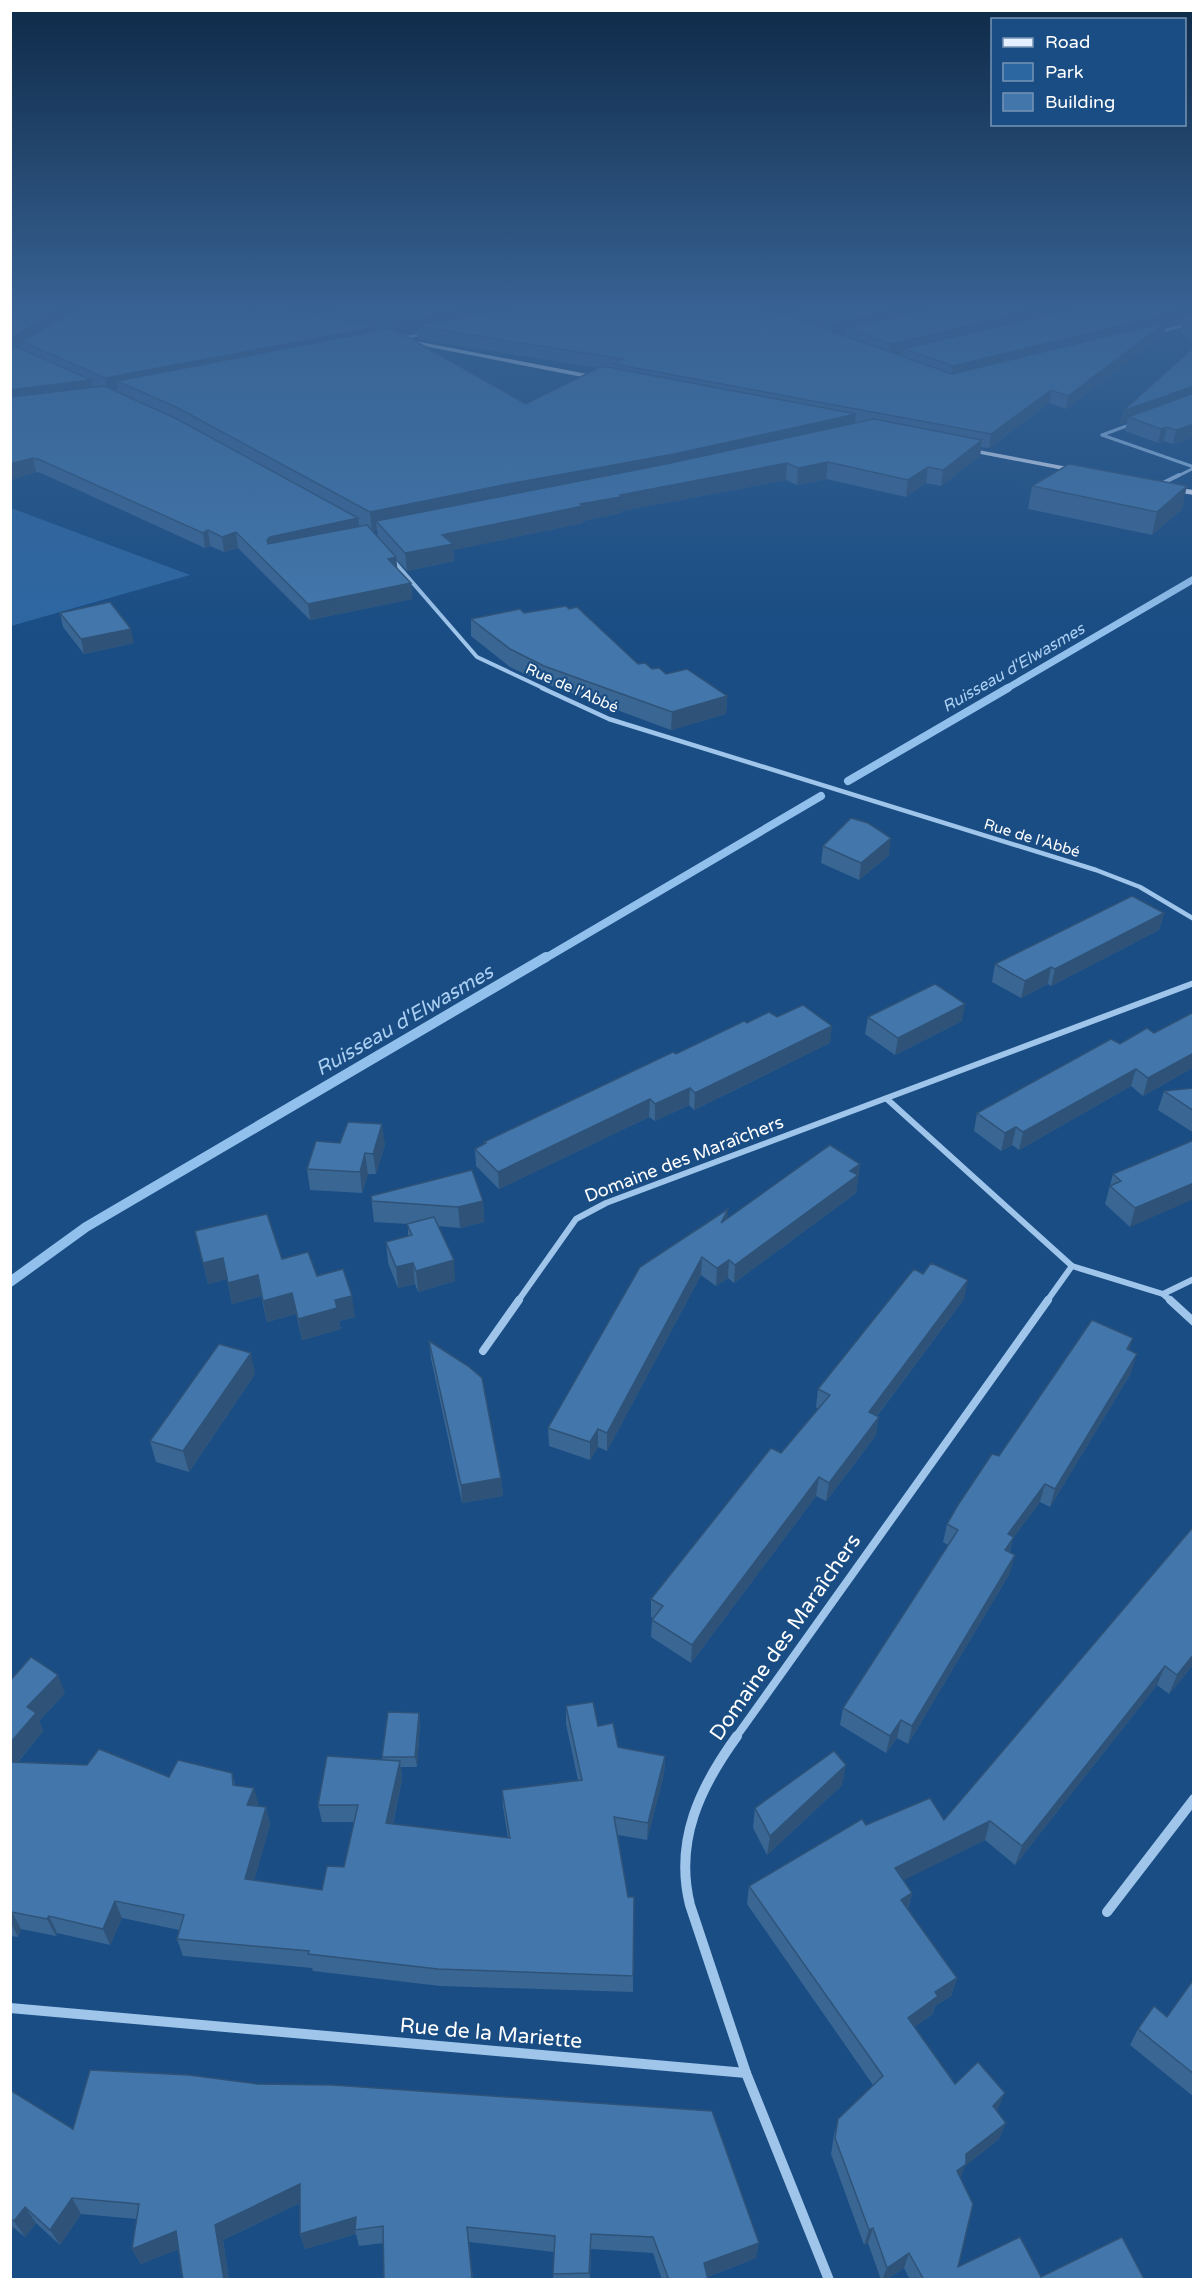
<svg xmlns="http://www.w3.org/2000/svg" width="1204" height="2290" font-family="'Varela Round',sans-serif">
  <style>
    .green { fill: #2d67a2 }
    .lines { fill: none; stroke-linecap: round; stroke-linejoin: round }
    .stream-far2 { stroke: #92c0ed; stroke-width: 7 }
    .stream-far1 { stroke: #92c0ed; stroke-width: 8 }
    .stream { stroke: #92c0ed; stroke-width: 10 }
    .street-far5 { stroke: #9fc5eb; stroke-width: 3 }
    .street-far4 { stroke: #9fc5eb; stroke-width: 4 }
    .street-far3 { stroke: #9fc5eb; stroke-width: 4.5 }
    .street-far2 { stroke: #9fc5eb; stroke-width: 6 }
    .street-far1 { stroke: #9fc5eb; stroke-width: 8 }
    .street { stroke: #9fc5eb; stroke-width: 10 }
    .primary { fill: #e4efff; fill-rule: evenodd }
    .wall { fill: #3a6694; fill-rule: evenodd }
    .shaded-wall { fill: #2f5378 }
    .building { fill: #4377ac; stroke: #2f5378; stroke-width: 1.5 }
    .labels { text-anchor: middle; stroke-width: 4.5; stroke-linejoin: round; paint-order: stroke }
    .far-street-label { font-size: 15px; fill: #fff; stroke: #1a4d83 }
    .far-water-label { font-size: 16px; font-style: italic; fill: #abcff3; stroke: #1a4d83 }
    .street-label { font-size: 18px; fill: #fff; stroke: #1a4d83 }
    .water-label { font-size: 20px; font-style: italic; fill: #abcff3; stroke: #1a4d83 }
    .near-street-label { font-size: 21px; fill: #fff; stroke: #1a4d83 }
  </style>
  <rect width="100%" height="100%" fill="#1a4d83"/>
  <!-- green -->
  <path class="green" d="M11,508l179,67 -179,51z"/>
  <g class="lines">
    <!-- stream-far2 -->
    <path class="stream-far2" d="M1006,689l188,-110"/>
    <!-- stream-far1 -->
    <g class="stream-far1">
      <path d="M848,781l160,-93"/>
      <path d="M544,959l277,-163"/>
    </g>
    <!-- stream -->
    <path class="stream" d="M10,1282l76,-55 460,-270"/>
    <!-- street-far5 -->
    <g class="street-far5">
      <path d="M1158,332l36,-9"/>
      <path d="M401,338l23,-4"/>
      <path d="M1102,435l30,-11"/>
      <path d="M1102,435l92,32"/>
      <path d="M1176,477l18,-9"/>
    </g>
    <!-- street-far4 -->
    <g class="street-far4">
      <path d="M1159,485l20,-10"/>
      <path d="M393,560l84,97 68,32"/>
    </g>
    <!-- street-far3 -->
    <path class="street-far3" d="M542,688l67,31 487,151 44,17 54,32"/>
    <!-- street-far2 -->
    <g class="street-far2">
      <path d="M887,1099l185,167 91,28 8,7"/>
      <path d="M1163,1294l31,-15"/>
      <path d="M518,1301l58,-82 30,-16 588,-220"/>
      <path d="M1047,1301l25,-35"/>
    </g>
    <!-- street-far1 -->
    <g class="street-far1">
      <path d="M1170,1300l24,22"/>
      <path d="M483,1351l36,-51"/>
      <path d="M736,1737l312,-437"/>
    </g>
    <!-- street -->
    <g class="street">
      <path d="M737,1736c-37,51 -63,105 -47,169l56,168"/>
      <path d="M1107,1912l87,-113"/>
      <path d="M10,2008l736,65 83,207"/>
    </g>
    <!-- primary -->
    <g class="primary">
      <path d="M400,338l203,39 4,2 -4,2 -205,-40z"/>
      <path d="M957,446l127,24 4,2 -4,2 -124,-24h-3z"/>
      <path d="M1163,486l31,4v5l-31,-5z"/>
    </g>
  </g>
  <!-- wall -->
  <g class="wall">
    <path d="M10,309h1184v37l-14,-16 2,-8 -17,4 -1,8 -98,75 -17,-6 -60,45 -8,-1 -1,9 -39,30 -15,-3 -20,14 -80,-18 -29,6 -11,-5 -165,31v2l-38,8v2l-130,27 1,11 -47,10 -11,-12 1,10 14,14 1,16 -102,21 -72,-72 -14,4 -14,-6 -5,2 -164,-75 -5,-1 -26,8zM417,331v8l181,29 -72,36 -124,-70zM377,530l1,7 -5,-6z"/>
    <path d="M1194,347v90l-21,7 -9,-3 -6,2 -33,-12 2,-9 -7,2 3,-13z"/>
    <path d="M1032,486l150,23 -30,26 -124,-26z"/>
    <path d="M60,613l74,30 -50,11 -21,-27z"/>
    <path d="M524,613l114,51 89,32 -1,18 -55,16 -127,-47 -34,-16 -39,-31v-17z"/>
    <path d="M823,846l66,9 -30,25 -38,-17z"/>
    <path d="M1164,913l-5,17 -108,56 -3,-2 -27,14 -29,-16 3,-18z"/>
    <path d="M1194,1012v55l-51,29 -12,-10 -112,64 -7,-5 -11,6 -27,-20 3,-18 143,-69 34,-11z"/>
    <path d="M777,1017l53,26 -136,67 -5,-5 -34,16 -6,-4 -150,72 -23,-23 -1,-17 10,-5 -1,-2 263,-119z"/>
    <path d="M868,1017l94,4 -67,34 -30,-21z"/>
    <path d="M1194,1088v45l-36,-23 6,-19z"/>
    <path d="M1194,1140l-64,87 -25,-23 8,-30z"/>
    <path d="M340,1143l45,1 -9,30h-8l-6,19 -52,-3 -3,-21z"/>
    <path d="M860,1164l-4,29 -122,90 -6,-5 -12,8 -15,-11 -94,176 -9,-4 -8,13 -41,-14 -1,-18 180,-210z"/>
    <path d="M371,1196l112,5 1,21 -24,6 -22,-2 17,55 -37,11 -3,-8 -17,4 -10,-25 -2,-21 22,-6v-12l-34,-2z"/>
    <path d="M195,1231l87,28 35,17 38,41 -16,4 2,8 -39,11 -6,-26 -29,8 -6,-26 -29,8 -5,-25 -19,5z"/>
    <path d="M964,1299l-87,117 -1,19 -24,32 -26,34 -10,-5 -125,167 -40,-26 1,-17 1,-2 -2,-1v-18l130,-146 37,-44 -2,-2 2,-18z"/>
    <path d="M429,1341l72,137 2,18 -41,7 -31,-144z"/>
    <path d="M1129,1351l2,22 -81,134 -10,-5 -27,36 -3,14v21l-102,171 -11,-6 -11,15 -46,-28 3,-17 105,-163 -5,-3 4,-18 52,-68z"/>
    <path d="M255,1374l-66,98 -33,-10 -6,-21z"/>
    <path d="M1194,1526v138l-25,30 -12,-9 -142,180 -30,-25 -82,40 9,13 -4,17 49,68 -6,18 -16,10 -2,8 -19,13 41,57 43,25 -1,2 2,28 -34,27 -5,12 -2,89 83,10 102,3h-233l-6,-12 -18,12h-5l-13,-37 -4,2 -33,-91 3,-19 4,-16 35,-34 -126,-181 2,-18 117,-61 78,-5z"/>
    <path d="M10,1681l55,12 -26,28 4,10 -25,31 151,15 63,-4 3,12 24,21h-1l8,1 4,18 -16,55 68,10 22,-23 10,-45h-32l-4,-17 65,-45 -1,-3 37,-44 1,10 -3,44h-16l1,12 -9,45 115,14 -5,-31 -1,-17 76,-10 -12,-56v-18l32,20 20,21 47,9 -1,18 -17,66 -29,-5 10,62h6l-1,95 -193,-6 -127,-15 -1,-3 -129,-12 -6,-17 2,-9 -57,-12 -12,27 -53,-12 -1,3 -35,-7 -3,8 -8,-1z"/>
    <path d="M842,1785l-75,70 -14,-27 2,-20z"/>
    <path d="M1194,1979v118l-64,-52 8,-16 29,-12z"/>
    <path d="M90,2070l666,188 -49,19 1,3h-46l-9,-27 -62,-4 -1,31h-37l1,-28 -85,-10 4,38h-89v-37l-25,3 -3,-12 -51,15 -5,-15v-31l-77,37 6,40h-46l-5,-31 -37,15 -9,-15 5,-30 -56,-5 -21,31 -24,-22 -11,14 -11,-9 -4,5v-143l63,39z"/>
  </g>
  <!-- shaded-wall -->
  <g class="shaded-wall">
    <path d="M60,309h22l-61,32 1,4 -6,4 -3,-12z"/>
    <path d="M468,309h64l-116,17 1,5 -20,4 -1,-12z"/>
    <path d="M776,309h14v4l-14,3z"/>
    <path d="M898,309h52l-104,19v5l-14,3 1,-12z"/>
    <path d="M1039,309h49l-184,40 -1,5 -13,3 1,-13z"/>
    <path d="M1189,309h5v11l-12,-2v4l-17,4 -1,8 -98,75 2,-13 90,-68 -207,51 2,-13z"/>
    <path d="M377,327l1,12 -261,42 1,8 -10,2 -3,-13z"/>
    <path d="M91,380l3,13 -84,11v-14z"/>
    <path d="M1194,386v9l-66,22 -1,5 -7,2 3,-13z"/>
    <path d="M1051,390l-2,13 -60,45 2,-14z"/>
    <path d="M856,414l-2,17 -478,90 1,9 -5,1 -2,-19z"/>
    <path d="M1194,424v13l-21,7 3,-14z"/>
    <path d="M1167,427l-3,14 -6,2 3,-14z"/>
    <path d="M982,440l-2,16 -39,30 2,-16z"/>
    <path d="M33,458l3,14 -26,8v-16z"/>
    <path d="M828,462l-2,17 -29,6 1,-17z"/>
    <path d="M787,463l-1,17 -165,31v2l-38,8v2l-130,27 1,11 -47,10 -2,-18 37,-18 178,-40z"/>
    <path d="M928,467l-2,16 -20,14 2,-17z"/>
    <path d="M1187,486l-5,23 -30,26 5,-23z"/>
    <path d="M358,518l2,15 -88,19 -5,-12 3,-3z"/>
    <path d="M208,530l2,16 -5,2 -2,-15z"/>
    <path d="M236,532l2,16 -14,4 -2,-15z"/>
    <path d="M396,557l2,16 -10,-14z"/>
    <path d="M411,583l1,16 -102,21 -2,-16z"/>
    <path d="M131,629l3,14 -50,11 -3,-15z"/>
    <path d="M727,696l-1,18 -55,16 1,-18z"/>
    <path d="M891,838l-2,17 -30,25 2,-17z"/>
    <path d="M1164,913l-5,17 -108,56 4,-17z"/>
    <path d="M1051,967l-3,17 -27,14 4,-17z"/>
    <path d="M965,1004l-3,17 -67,34 3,-17z"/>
    <path d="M832,1026l-2,17 -136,67 1,-17z"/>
    <path d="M1194,1053v14l-51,29 5,-18z"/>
    <path d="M1136,1069l-5,17 -112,64 4,-18z"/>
    <path d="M690,1088l-1,17 -34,16v-17z"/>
    <path d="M650,1099l-1,18 -150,72 -1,-17z"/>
    <path d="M382,1124l3,20 -9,30 -3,-20z"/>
    <path d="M1016,1127l-4,18 -11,6 4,-18z"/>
    <path d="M365,1153l3,21 -6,19 -2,-21z"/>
    <path d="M860,1164l-4,29 -122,90 1,-18 115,-94z"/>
    <path d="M1194,1183v16l-64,28 5,-19z"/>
    <path d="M483,1201l1,21 -24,6 -2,-21z"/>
    <path d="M728,1209l-1,18 -6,-4z"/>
    <path d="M702,1257l-1,18 -94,176v-18z"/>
    <path d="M223,1258l4,21 -19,5 -5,-21z"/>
    <path d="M454,1260l1,21 -37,11 -2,-21z"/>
    <path d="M729,1260l-1,18 -12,8 1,-18z"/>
    <path d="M413,1263l2,21 -17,4 -2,-21z"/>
    <path d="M258,1275l3,21 -29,8 -4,-21z"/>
    <path d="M968,1280l-4,19 -98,131 3,-18z"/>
    <path d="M292,1293l4,21 -29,8 -4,-21z"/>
    <path d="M352,1296l3,21 -16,4 2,8 -39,11 -4,-21 37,-19z"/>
    <path d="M1133,1338l-5,18 -1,-7z"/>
    <path d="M251,1353l4,21 -66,98 -6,-21z"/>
    <path d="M1137,1354l-6,19 -81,134 5,-18z"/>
    <path d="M879,1417l-3,18 -50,66 3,-18z"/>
    <path d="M598,1429v18l-8,13v-18z"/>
    <path d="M819,1477l-3,19 -125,167 1,-18z"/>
    <path d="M501,1478l2,18 -41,7 -1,-18z"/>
    <path d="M1045,1484l-5,18 -27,36 -4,17 -9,13 8,-34z"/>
    <path d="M1015,1555l-5,18 -102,171 4,-18z"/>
    <path d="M1194,1654v10l-25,30 8,-19z"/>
    <path d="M1165,1666l-8,19 -142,180 7,-19z"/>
    <path d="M58,1675l7,18 -26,28 4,10 -33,40v-28l17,-36z"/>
    <path d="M419,1713l1,10 -3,44 -2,-10z"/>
    <path d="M901,1720l-4,18 -11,15 4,-17z"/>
    <path d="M665,1756l-1,18 -17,66 1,-17z"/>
    <path d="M400,1761l2,18 -13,62 -3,-18z"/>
    <path d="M846,1765l-4,20 -75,70 3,-19z"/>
    <path d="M254,1788l5,18 -7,16 -5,-17z"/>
    <path d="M266,1807l4,18 -20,71 -5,-17z"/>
    <path d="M990,1821l-5,19 -95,47 5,-19z"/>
    <path d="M912,1893l-5,19 -6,-12z"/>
    <path d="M115,1901l7,17 -12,27 -7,-16z"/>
    <path d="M12,1912l9,17 -3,8 -8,-16z"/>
    <path d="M49,1916l8,17 -1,3 -9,-17z"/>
    <path d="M957,1978l-6,18 -16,10 -2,8 -30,21 5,-17 27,-26z"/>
    <path d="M1005,2093l-7,16 -11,13 6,-16z"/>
    <path d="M1006,2123l-7,16 -34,27 -5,14 -3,-9 9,-17z"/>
    <path d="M300,2184l6,16 -83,40 6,40h-5l-9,-55z"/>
    <path d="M72,2198l9,16 -21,31 -10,-15z"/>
    <path d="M25,2207l11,16 -11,14 -11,-16z"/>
    <path d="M356,2217l-1,13 1,4 -51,15 -5,-15z"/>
    <path d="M10,2223l4,5 -4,5z"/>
    <path d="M467,2227l2,15 4,38h-1z"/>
    <path d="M873,2228l-5,15 -4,2 5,-15z"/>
    <path d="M176,2231l8,16 -43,17 -9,-15z"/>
    <path d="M591,2234v15l-2,31v-7z"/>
    <path d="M759,2243l-3,15 -54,21 2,-16z"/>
    <path d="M909,2253l-5,15 -18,12h-4l5,-12z"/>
  </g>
  <!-- building -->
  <g class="building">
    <path d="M10,309h50l-47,28h-3z"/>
    <path d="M74,309h211l92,18 -272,51 -84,-37 40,-22z"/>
    <path d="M324,309h144l-72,14z"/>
    <path d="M507,309h262l183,65 214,-52 -98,74 -17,-6 -60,44 -377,-70 8,-5 -206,-33z"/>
    <path d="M791,309h107l-65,15z"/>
    <path d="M932,309h107l-148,35 -45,-16z"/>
    <path d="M1070,309h119l-236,57 -49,-17z"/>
    <path d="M1194,315v16l-12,-13z"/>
    <path d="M392,328l134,76 76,-38 254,48 -182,40 -166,30 -138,28 -192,-104 -61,-27z"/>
    <path d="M13,345l78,35 -81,10v-44z"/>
    <path d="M1194,347v39l-71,25z"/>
    <path d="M104,386l71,32 183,100 -88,19 -3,3 1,4 99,-19 29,32 -8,2 23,24 -103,21 -72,-72 -14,5 -14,-7 -5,3 -165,-74 -5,-1 -23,6v-67z"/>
    <path d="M1194,393v31l-18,6 -9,-3 -6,2 -33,-12z"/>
    <path d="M874,419l108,21 -39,30 -15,-3 -20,13 -80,-18 -30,6 -11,-5 -167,32 1,2 -41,7 3,2 -141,29 11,9 -48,9 -29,-32 290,-57z"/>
    <path d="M1069,464l118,22 -30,26 -125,-26z"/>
    <path d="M110,602l21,27 -50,10 -21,-26z"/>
    <path d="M566,606l3,3 8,-2 61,57 7,-1 7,6 7,-1 7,6 21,-5 40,27 -55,16 -128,-46 -34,-17 -39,-30 49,-10 4,4z"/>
    <path d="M851,818l17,5 23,15 -30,25 -38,-17z"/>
    <path d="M1132,896l32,17 -109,56 -4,-2 -26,14 -30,-17z"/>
    <path d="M935,984l30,20 -67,34 -30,-21z"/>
    <path d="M803,1005l29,21 -137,67 -5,-5 -35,16 -5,-5 -152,73 -23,-23 11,-6 -2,-1 189,-90 3,2 68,-33 3,2 22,-11 8,5z"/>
    <path d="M1194,1012v41l-46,25 -12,-9 -113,63 -7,-5 -11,6 -28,-20 134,-74 9,5 27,-16 7,5z"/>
    <path d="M1194,1088v23l-30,-20z"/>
    <path d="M348,1122l34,2 -9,30 -8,-1 -5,19 -53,-3 9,-28 24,2z"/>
    <path d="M1194,1140v43l-59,25 -25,-22 11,-5 -8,-7z"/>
    <path d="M830,1145l30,19 -10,7 8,4 -123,90 -6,-5 -12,8 -15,-11 -95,176 -9,-4 -8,13 -42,-14 92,-161 88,-58 -7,14z"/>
    <path d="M472,1170l11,31 -25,6 -86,-6 -1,-5z"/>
    <path d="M267,1214l15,45 26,-7 9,24 26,-7 9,27 -17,4 2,8 -39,11 -6,-26 -29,8 -5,-26 -30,8 -5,-25 -20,5 -8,-32z"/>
    <path d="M434,1217l20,43 -38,11 -3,-8 -17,4 -10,-25 26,-7 -5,-11z"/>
    <path d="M931,1263l37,17 -99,132 10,5 -50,66 -10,-6 -127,168 -40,-25 11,-14 -12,-7 120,-151 10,5 49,-58 -12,-6 96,-120 9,5z"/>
    <path d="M1092,1320l41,18 -6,11 10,5 -82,135 -10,-5 -37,50 6,3 -9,13 10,5 -103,171 -11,-6 -11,16 -47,-28 115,-178 -11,-6 11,-19 34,-51 7,2z"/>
    <path d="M429,1341l39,25 14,12 19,100 -40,7z"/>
    <path d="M219,1344l32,9 -68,98 -33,-10z"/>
    <path d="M1194,1526v128l-17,21 -12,-9 -143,180 -32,-25 -95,47 17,25 -11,7 56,78 -22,14 3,4 -30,22 47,66 23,-22 27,31 -12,13 13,17 -40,31v10l-9,7 16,33 -15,63 62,-30 21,40 81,-40 22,42 -220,1 -15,-27 -22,15 -14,-40 -4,2 -34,-92 3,-19 45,-43 -134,-190 113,-67 4,6 64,-27 14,22z"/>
    <path d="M31,1657l27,18 -31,32 9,6 -26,30v-62z"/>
    <path d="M593,1702l5,24 15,-3 5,24 47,9 -17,67 -34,-6 14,80h6l-1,79 -195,-7 -130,-15 1,-3 -132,-12 7,-24 -69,-14 -12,28 -54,-13 -2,3 -35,-7 -2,5v-155l77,3 12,-16 70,28 9,-17 54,13 1,12 21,3 -7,17 19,2 -21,72 77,11 5,-24 17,1 14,-62h-40l9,-49 73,5 -14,62 124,15 -8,-48 80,-10 -16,-74z"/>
    <path d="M388,1712l31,1 -4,44h-33z"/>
    <path d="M834,1751l12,14 -76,71 -15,-28z"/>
    <path d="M1194,1979v95l-56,-45 16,-23 13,11z"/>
    <path d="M90,2070l99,5 68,9 75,1 380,26 47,132 -55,20 4,17h-39l-16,-43 -62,-3 -2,39 -36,1 2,-38 -88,-9 5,51 -9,2h-79l-1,-54 -28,4 1,-13 -56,17v-50l-85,41 9,55h-41l-7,-49 -44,18 7,-45 -67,-6 -22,32 -25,-23 -11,14 -4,-3v-128l63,39z"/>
  </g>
  <!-- sky -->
  <linearGradient id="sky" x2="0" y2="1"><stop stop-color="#0e2a48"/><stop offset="0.49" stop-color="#386293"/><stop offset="1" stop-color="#386293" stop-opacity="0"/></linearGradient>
  <rect width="1204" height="630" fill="url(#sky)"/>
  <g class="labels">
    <!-- far-street labels -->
    <g class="far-street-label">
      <text transform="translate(572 688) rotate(24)" y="5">Rue de l'Abbé</text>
      <text transform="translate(1032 838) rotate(17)" y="5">Rue de l'Abbé</text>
    </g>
    <!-- far-water labels -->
    <g class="far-water-label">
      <text transform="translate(1013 667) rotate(-30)" y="6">Ruisseau d'Elwasmes</text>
    </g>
    <!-- street labels -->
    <g class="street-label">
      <text transform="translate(684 1159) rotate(-21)" y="6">Domaine des Maraîchers</text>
    </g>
    <!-- water labels -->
    <g class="water-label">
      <text transform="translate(404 1020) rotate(-30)" y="7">Ruisseau d'Elwasmes</text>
    </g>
    <!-- near-street labels -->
    <g class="near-street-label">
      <text transform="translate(785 1637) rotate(-55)" y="7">Domaine des Maraîchers</text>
      <text transform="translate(491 2033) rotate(5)" y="7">Rue de la Mariette</text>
    </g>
  </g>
  <!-- border -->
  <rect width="1204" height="2290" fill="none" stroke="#ffffff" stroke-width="24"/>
  <!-- legend -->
  <rect x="991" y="18" width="195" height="108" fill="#1a4d83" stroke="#7694b5" stroke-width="1.5"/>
  <rect x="1003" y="38" width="30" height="9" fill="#e4efff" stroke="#7694b5" stroke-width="1.5"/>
  <text x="1045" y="48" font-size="18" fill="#ffffff">Road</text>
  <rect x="1003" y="63" width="30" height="18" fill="#2d67a2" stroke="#7694b5" stroke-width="1.5"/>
  <text x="1045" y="78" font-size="18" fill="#ffffff">Park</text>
  <rect x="1003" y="93" width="30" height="18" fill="#4377ac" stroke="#7694b5" stroke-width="1.5"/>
  <text x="1045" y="108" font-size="18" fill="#ffffff">Building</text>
</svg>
